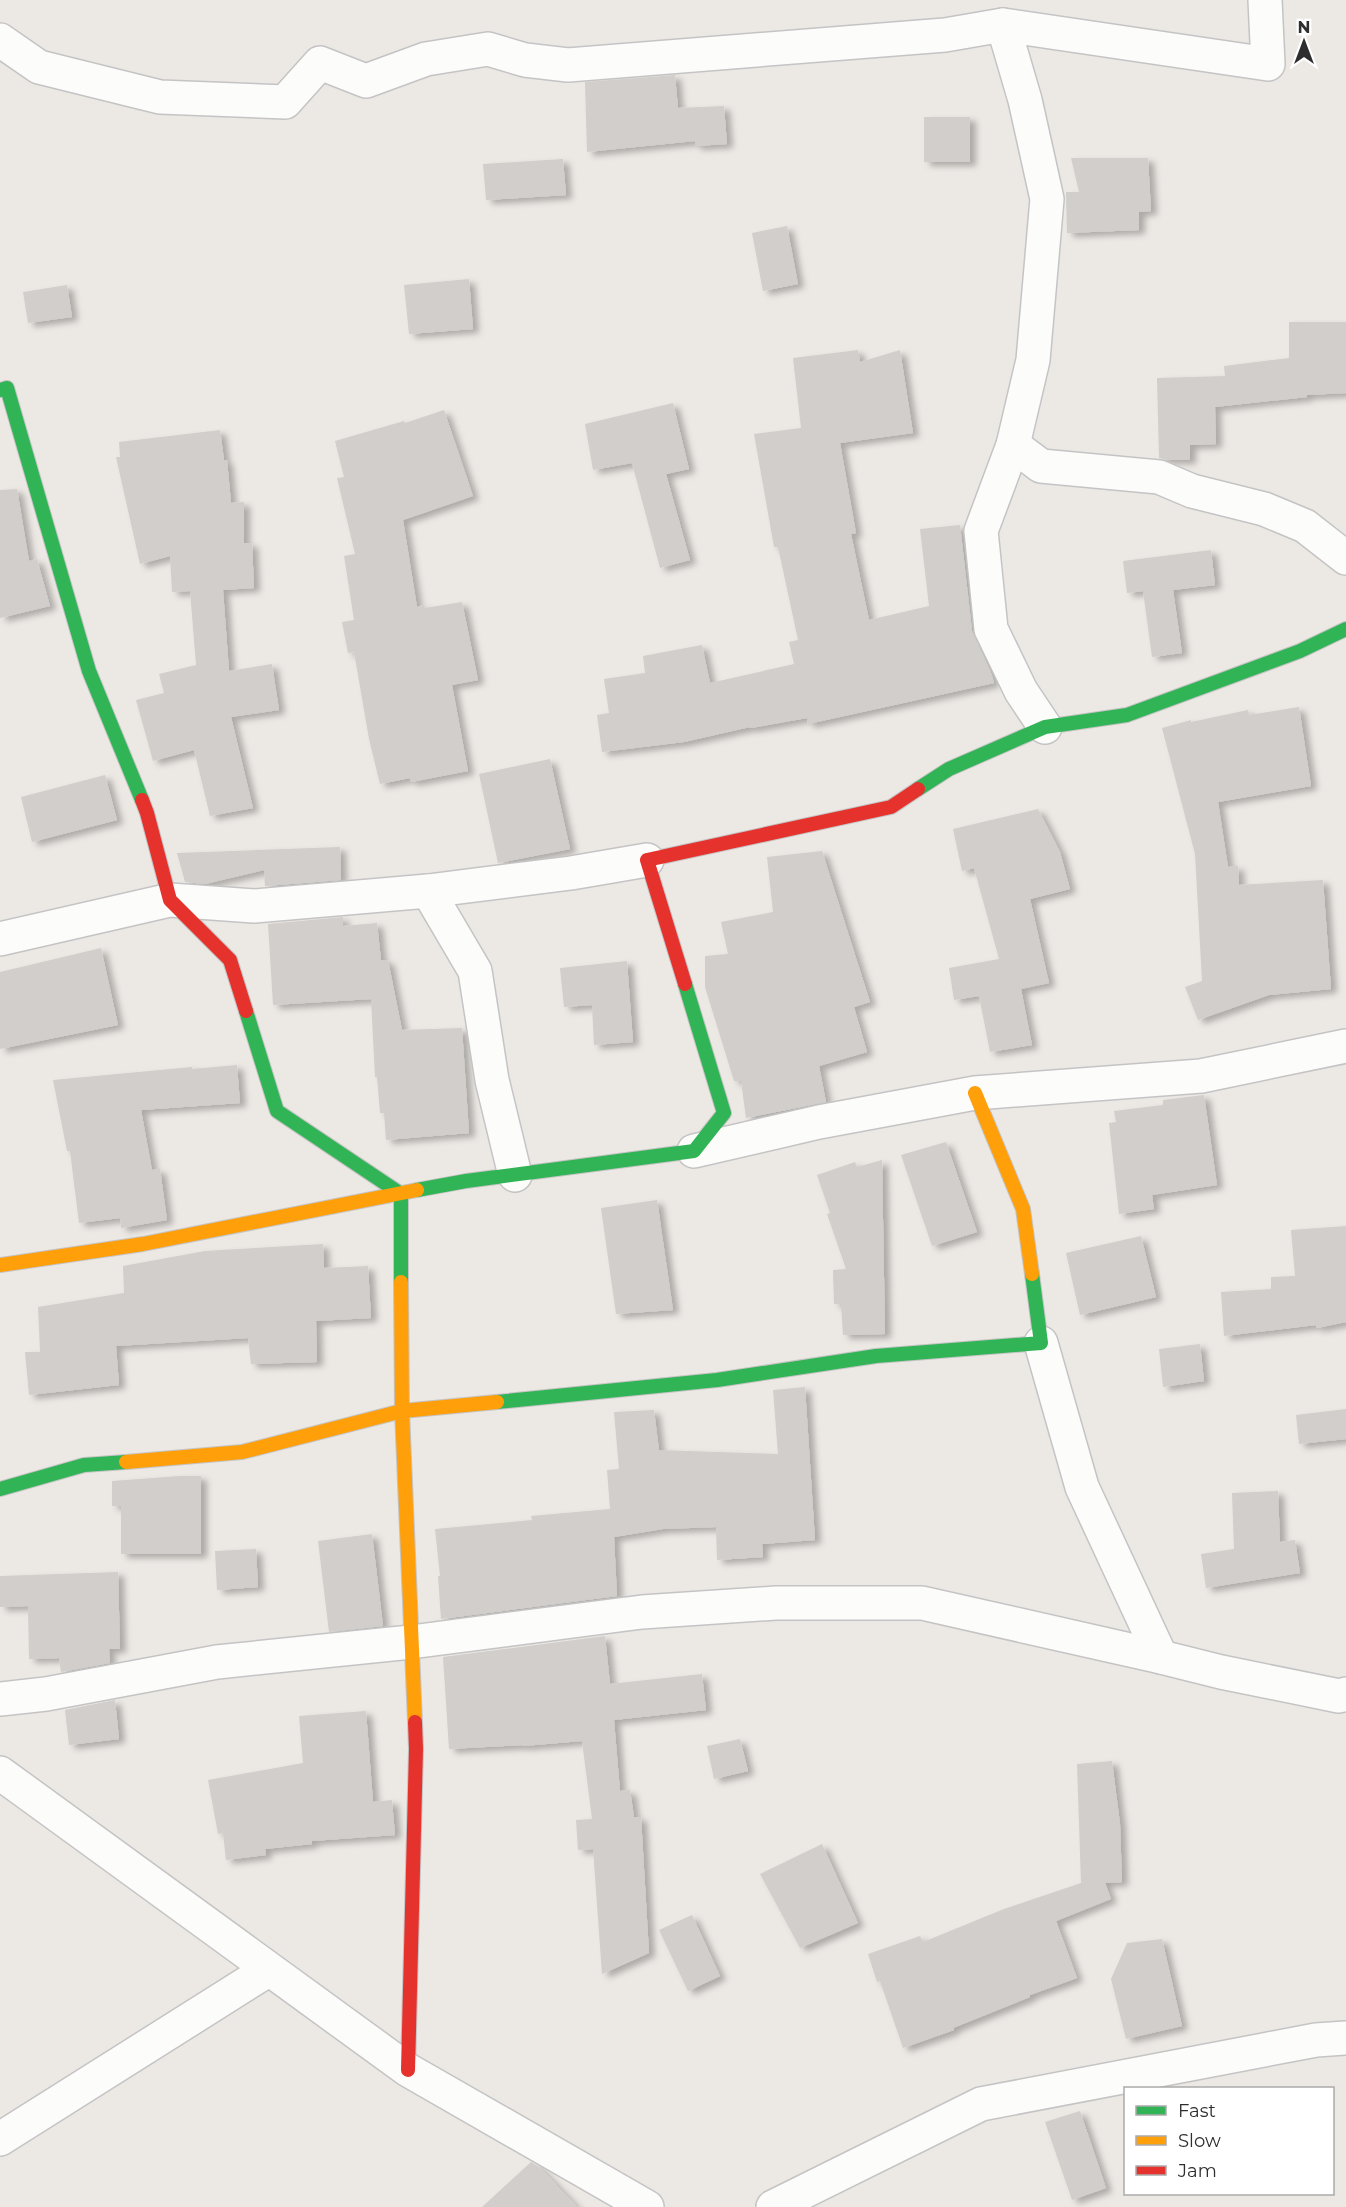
<svg xmlns="http://www.w3.org/2000/svg" width="1346" height="2207" font-family="Montserrat,sans-serif">
  <style>
    .building { fill: #d1cecb; filter: url(#shadow) }
    .lines { fill: none; stroke-linecap: round; stroke-linejoin: round }
    .street-casing { stroke: #c5c4c5; stroke-width: 36 }
    .fast-casing { stroke: #c5c4c5; stroke-width: 16 }
    .slow-casing { stroke: #c5c4c5; stroke-width: 16 }
    .jam-casing { stroke: #c5c4c5; stroke-width: 16 }
    .street { stroke: #fcfcfb; stroke-width: 33 }
    .fast { stroke: #30b455; stroke-width: 14 }
    .slow { stroke: #ff9f0a; stroke-width: 14 }
    .jam { stroke: #e5322d; stroke-width: 14 }
  </style>
  <defs>
    <filter id="shadow"><feDropShadow dx="6" dy="4" stdDeviation="3" flood-color="#0004"/></filter>
  </defs>
  <rect width="100%" height="100%" fill="#ece8e4"/>
  <!-- building -->
  <g class="building">
    <path d="M675,75l3,33 46,-2 3,38 -32,2v-5l-108,11 -2,-70z"/>
    <rect x="924" y="117" width="46" height="45"/>
    <path d="M1071,158h77l3,53 -12,1v18l-72,3 -1,-41h13z"/>
    <path d="M563,159l3,36 -80,5 -3,-36z"/>
    <path d="M787,226l11,58 -35,7 -11,-58z"/>
    <path d="M469,279l4,50 -64,5 -5,-49z"/>
    <path d="M67,285l5,32 -44,6 -5,-31z"/>
    <path d="M1289,322h57v71l-39,2v2l-92,10 1,37 -26,1v15h-22l-9,-2 -2,-80 68,-2 -1,-10 65,-8z"/>
    <path d="M858,350l2,12 40,-12 13,83 -73,10 16,90 -5,1 18,86 60,-14 -9,-77 40,-4 12,106 19,42 3,10 -186,41 -1,-6 -56,10 -1,-1 -66,15 -82,10 -5,-37 12,-2 -5,-34 41,-6 -2,-17 59,-11 8,38 84,-19 -5,-22 9,-2 -20,-93h-4l-20,-113 47,-6 -8,-70z"/>
    <path d="M673,403l16,66 -23,5 24,86 -30,8 -28,-105 -39,7 -8,-46z"/>
    <path d="M444,410l29,86 -70,24 14,87 7,-2 1,3 37,-6 16,78 -26,5 16,86 -57,11 -1,-4 -30,6 -11,-45 -15,-87 -6,1 -6,-31 12,-2 -10,-64 11,-2 -18,-76 7,-1 -9,-36 69,-20 1,2z"/>
    <path d="M220,430l4,30h3l4,43 13,-1v41h8l2,45 -31,2 6,81 43,-7 7,46 -48,7 22,91 -43,8 -16,-66 -41,11 -17,-61 28,-7 -5,-19 37,-9 -6,-74 -18,1 -2,-36 -30,8 -24,-107h4l-1,-15z"/>
    <path d="M17,489l12,72 8,-2 13,47 -50,12v-128z"/>
    <path d="M1211,550l4,35 -42,5 9,63 -30,4 -9,-66 -16,2 -4,-32z"/>
    <path d="M1299,707l12,79 -93,16 10,65 10,-1 1,19 84,-5 8,109 -62,6 -71,25 -13,-33 17,-6 -7,-127 -33,-126 29,-8v2l57,-12 1,5z"/>
    <path d="M550,759l20,90 -72,14 -19,-89z"/>
    <path d="M105,775l12,45 -85,22 -11,-45z"/>
    <path d="M1038,809l22,43 10,37 -40,10 19,84 -28,6 11,56 -42,7 -11,-56 -25,4 -5,-32 50,-9 -25,-91 -12,3 -9,-42z"/>
    <path d="M340,847l1,33 -76,6 -1,-16 -59,14 -20,-2 -8,-29z"/>
    <path d="M822,851l48,151 -16,5 13,45 -48,14 7,36 -80,16 -5,-37h-7l-29,-94v-31l23,-2 -7,-32 52,-10 -6,-55z"/>
    <path d="M343,917v9l34,-3 4,37h7l14,70 60,-2 7,105 -83,7 -2,-27h-4l-3,-36h-2l-4,-78 -98,6 -5,-81z"/>
    <path d="M101,948l17,77 -118,24v-77z"/>
    <path d="M627,961l6,81 -39,3 -2,-40 -28,2 -4,-39z"/>
    <path d="M237,1065l3,38 -99,7 11,60 8,-1 7,51 -46,8 -1,-10 -41,5 -9,-72h-3l-14,-71 139,-13v2z"/>
    <path d="M1204,1095l13,90 -65,10 2,14 -35,5 -10,-91 7,-1 -2,-11 49,-6v-5z"/>
    <path d="M946,1142l31,90 -45,14 -31,-91z"/>
    <path d="M882,1160l3,174 -42,1 -2,-31h-7l-1,-34 13,-1 -19,-55 3,-1 -13,-38 38,-13 2,5z"/>
    <path d="M657,1200l16,110 -57,4 -15,-106z"/>
    <path d="M1346,1226v96l-29,6 -1,-3 -92,11 -3,-44 50,-3v-12l24,-1 -4,-46z"/>
    <path d="M1141,1236l15,61 -76,18 -14,-62z"/>
    <path d="M323,1244l1,24 44,-2 3,52 -55,3 1,41 -66,2 -3,-26 -132,8 3,39 -90,10 -4,-43h15l-2,-45 86,-14 -1,-27 82,-15z"/>
    <path d="M1200,1344l4,37 -41,6 -4,-38z"/>
    <path d="M805,1387l10,153 -53,4 1,13 -46,3 -1,-33 -53,2 -49,8 3,59 -176,23 -3,-43h2l-5,-47 97,-9 -1,-4 79,-7 -3,-39 12,-1 -5,-57 40,-2 5,40 119,4 -5,-64z"/>
    <path d="M1346,1409v30l-47,5 -3,-29z"/>
    <path d="M180,1476h21v78h-80v-48h-9v-25z"/>
    <path d="M1278,1491l2,51 15,-2 5,33 -94,15 -5,-34 33,-5 -2,-56z"/>
    <path d="M372,1534l11,92 -54,6 -11,-91z"/>
    <path d="M256,1549l2,38 -41,3 -2,-39z"/>
    <path d="M118,1572l2,77h-11l1,14 -49,9 -2,-14 -30,1 -1,-53 -28,1v-31z"/>
    <path d="M605,1636l5,48 92,-10 4,36 -92,10 6,71 10,-1 4,27h7l8,136 -47,21 -9,-125 -15,1 -2,-30 16,-1 -10,-78 -59,5 -1,-1 -73,4 -6,-92z"/>
    <path d="M115,1700l4,39 -50,6 -4,-35z"/>
    <path d="M366,1711l7,91 19,-2 3,35 -83,6v3l-47,5 1,6 -40,5 -3,-27 -5,1 -10,-54 95,-17 -4,-47z"/>
    <path d="M740,1739l8,32 -34,8 -7,-33z"/>
    <path d="M1112,1761l8,63 2,58 -17,1 6,16 -55,22 21,57 -47,17v2l-77,31 1,2 -51,18 -23,-67 -3,1 -9,-28 52,-18 3,6 81,-33 77,-26 -4,-119z"/>
    <path d="M822,1844l36,79 -58,25 -40,-74z"/>
    <path d="M692,1915l28,61 -32,15 -29,-61z"/>
    <path d="M1162,1939l20,87 -56,13 -15,-60 16,-36z"/>
    <path d="M1080,2111l26,77 -34,12 -27,-78z"/>
    <path d="M531,2162l8,5 38,40h-95z"/>
  </g>
  <g class="lines">
    <defs>
      <g id="street">
        <path d="M0,40l39,27 121,30 125,5 35,-39 46,18 60,-22 62,-10 37,11 43,5 377,-30 58,-10"/>
        <path d="M1013,445l28,21 118,11 33,14 72,18 41,17 41,32"/>
        <path d="M1045,727l-24,-36 -30,-62 -10,-98 32,-86 20,-85 14,-161 -22,-99 -22,-75 265,39 -3,-64"/>
        <path d="M428,891l47,80 17,109 23,95"/>
        <path d="M0,939l170,-39 84,6 174,-15 143,-18 76,-13"/>
        <path d="M694,1151l125,-29 156,-29 226,-17 145,-30"/>
        <path d="M1041,1343l41,144 79,170 60,15 118,24 7,-2"/>
        <path d="M0,1699l46,-5 171,-32 194,-20 231,-30 134,-9h146l239,54"/>
        <path d="M0,1773l408,297 239,137"/>
        <path d="M0,2139l268,-169"/>
        <path d="M773,2207l208,-103 335,-64 30,-2"/>
      </g>
      <g id="fast">
        <path d="M0,390l7,-2 82,283 53,129"/>
        <path d="M918,789l31,-20 96,-42 82,-12 173,-64 46,-22"/>
        <path d="M246,1011l31,100 124,83v88"/>
        <path d="M417,1190l49,-9 228,-30 30,-38 -39,-129"/>
        <path d="M497,1402l220,-22 159,-24 165,-13 -9,-69"/>
        <path d="M0,1489l84,-24 42,-3"/>
      </g>
      <g id="slow">
        <path d="M975,1093l48,116 9,65"/>
        <path d="M0,1265l143,-21 274,-54"/>
        <path d="M126,1462l116,-10 160,-41 -1,-129"/>
        <path d="M415,1722l-13,-311 95,-9"/>
      </g>
      <g id="jam">
        <path d="M142,800l5,13 23,87 60,60 16,51"/>
        <path d="M685,984l-38,-124 244,-53 27,-18"/>
        <path d="M408,2070l8,-321 -1,-27"/>
      </g>
    </defs>
    <!-- street casing -->
    <use href="#street" class="street-casing"/>
    <!-- fast casing -->
    <use href="#fast" class="fast-casing"/>
    <!-- slow casing -->
    <use href="#slow" class="slow-casing"/>
    <!-- jam casing -->
    <use href="#jam" class="jam-casing"/>
    <!-- street -->
    <use href="#street" class="street"/>
    <!-- fast -->
    <use href="#fast" class="fast"/>
    <!-- slow -->
    <use href="#slow" class="slow"/>
    <!-- jam -->
    <use href="#jam" class="jam"/>
  </g>
  <!-- legend -->
  <rect x="1124" y="2087" width="210" height="108" fill="#ffffff" stroke="#ababab" stroke-width="1.5"/>
  <rect x="1136" y="2106" width="30" height="9" fill="#30b455" stroke="#ababab" stroke-width="1.5"/>
  <text x="1178" y="2117" font-size="18" fill="#2e2e2e">Fast</text>
  <rect x="1136" y="2136" width="30" height="9" fill="#ff9f0a" stroke="#ababab" stroke-width="1.5"/>
  <text x="1178" y="2147" font-size="18" fill="#2e2e2e">Slow</text>
  <rect x="1136" y="2166" width="30" height="9" fill="#e5322d" stroke="#ababab" stroke-width="1.5"/>
  <text x="1178" y="2177" font-size="18" fill="#2e2e2e">Jam</text>
  <!-- north arrow -->
  <g transform="translate(1304 42)" stroke="#ffffff" stroke-width="4.5" paint-order="stroke">
  <path d="M0-4.5L10 22L0 15L-10 22Z" fill="#2e2e2e"/>
  <text y="-9" font-size="16" font-weight="bold" text-anchor="middle" fill="#2e2e2e">N</text>
  </g>
</svg>
